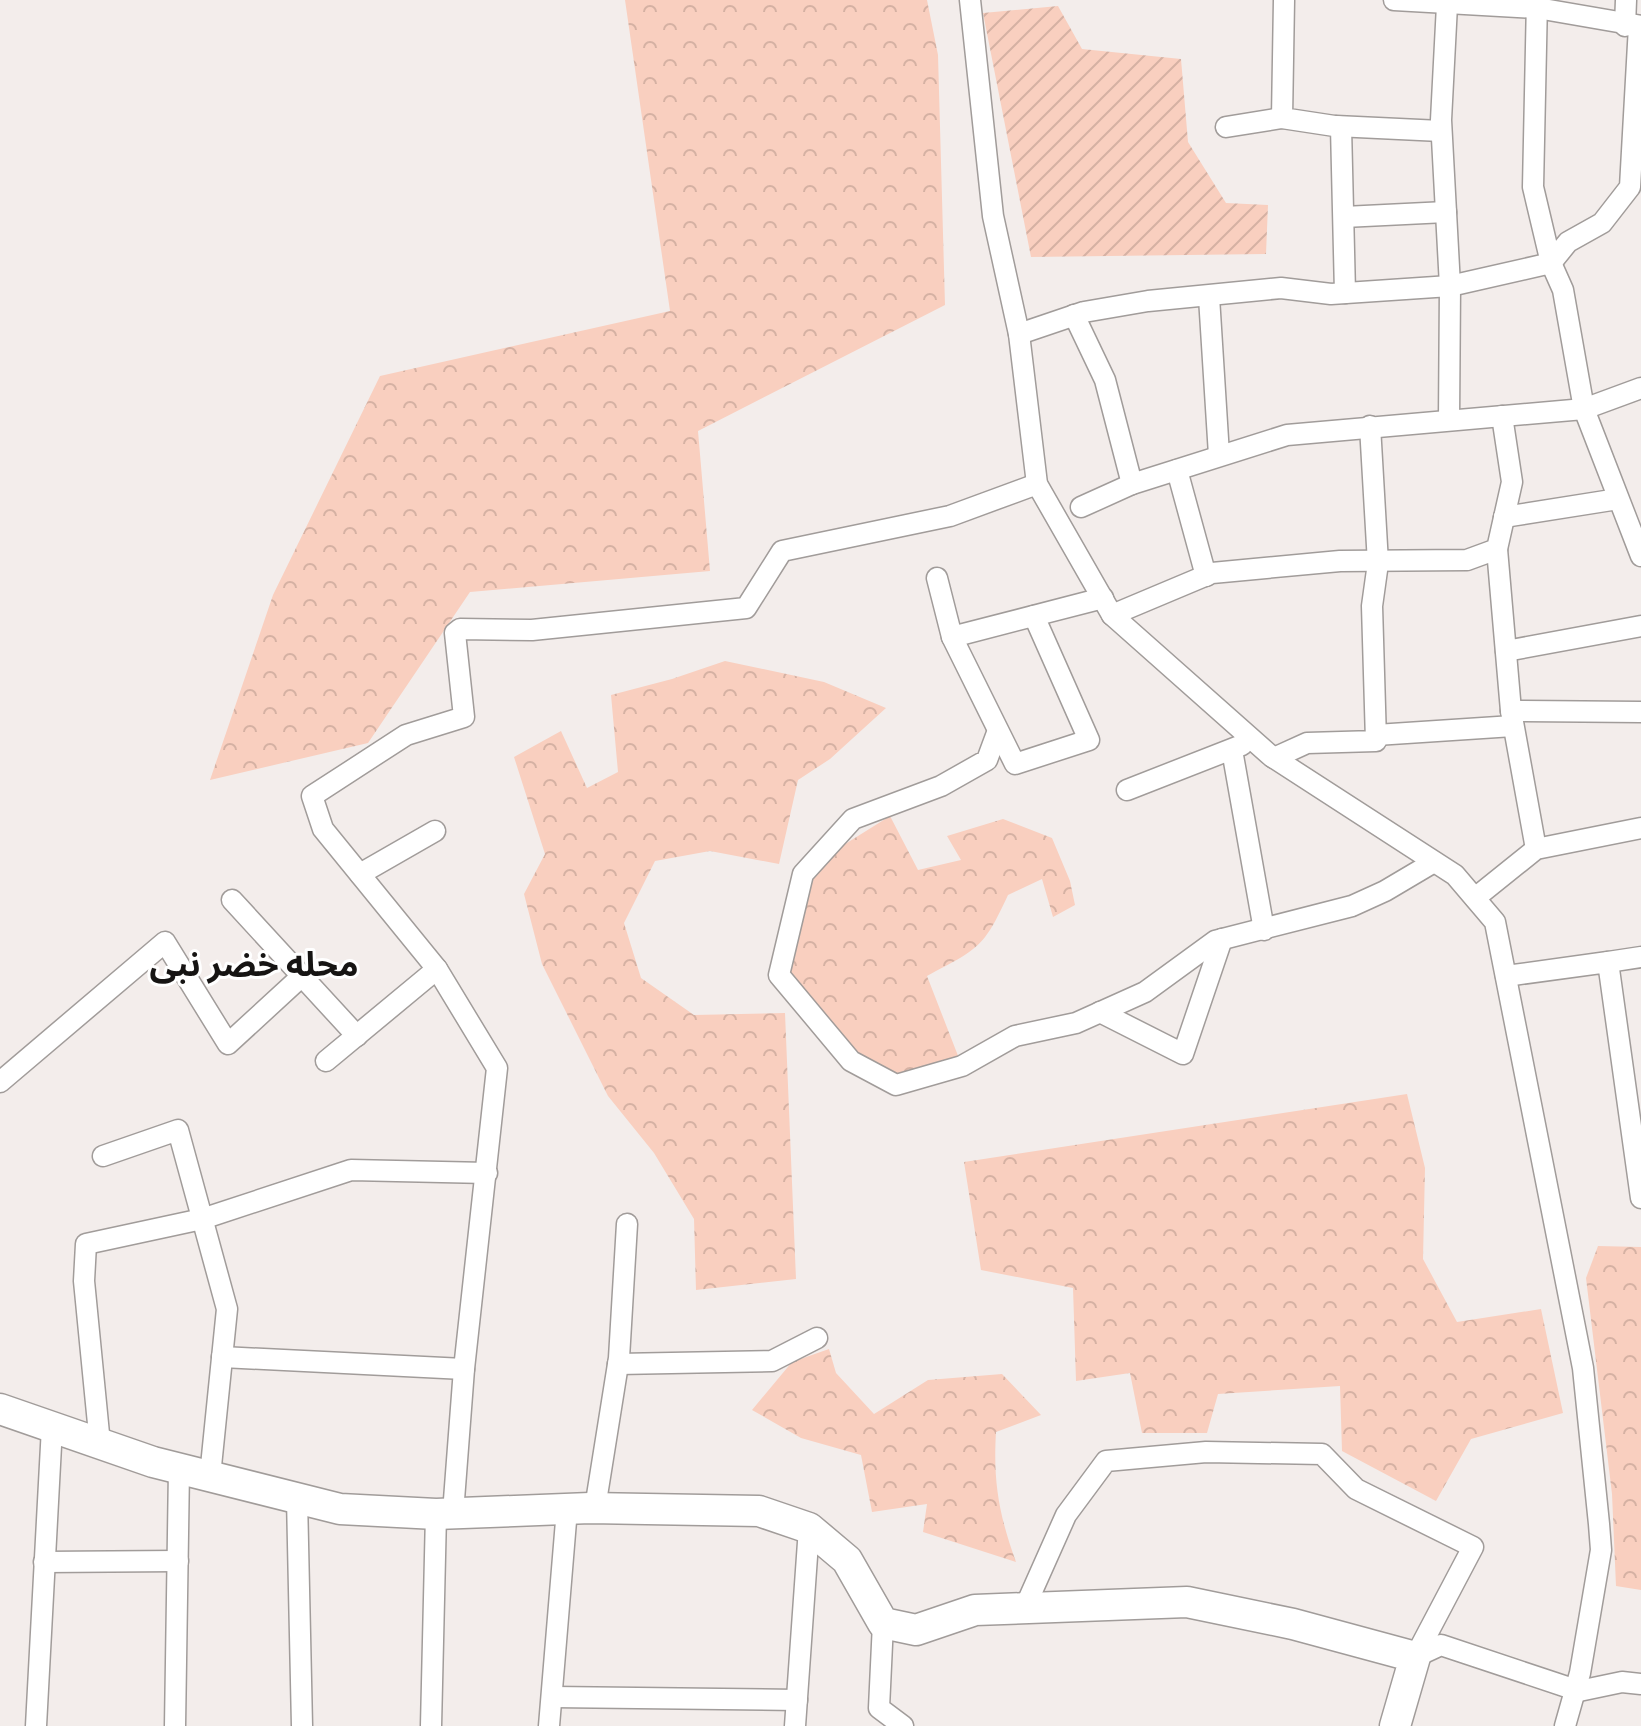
<svg xmlns="http://www.w3.org/2000/svg" width="1641" height="1726" font-family="'Exo 2','Noto Sans Arabic',sans-serif">
  <style>
    .forest { fill: url(#forest-crowns) }
    .garden { fill: url(#garden-furrows) }
    .lines { fill: none; stroke-linecap: round; stroke-linejoin: round }
    .street-casing { stroke: #a19c9a; stroke-width: 23 }
    .secondary-casing { stroke: #a19c9a; stroke-width: 33 }
    .street { stroke: #fff; stroke-width: 20 }
    .secondary { stroke: #fff; stroke-width: 30 }
    .labels { text-anchor: middle; stroke-width: 6; stroke-linejoin: round; paint-order: stroke }
    .district-label { font-size: 34px; font-weight: bold; fill: #161413; stroke: #fff }
  </style>
  <defs>
    <pattern id="forest-crowns" width="20" height="18" patternUnits="userSpaceOnUse" patternTransform="scale(2)"><rect width="20" height="18" fill="#f9cfbf"/><path d="M2 6a3 3 0 1 1 6 0M12 15a3 3 0 1 1 6 0" fill="none" stroke="#d5b1a3"/></pattern>
    <pattern id="garden-furrows" width="10" height="10" patternUnits="userSpaceOnUse" patternTransform="scale(2)"><rect width="10" height="10" fill="#f9cfbf"/><path d="M-1 1l2-2M0 10L10 0M9 11l2-2" fill="none" stroke="#d5b1a3"/></pattern>
  </defs>
  <rect width="100%" height="100%" fill="#f3edeb"/>
  <!-- forest -->
  <g class="forest">
    <path d="M625,0h302l11,55 7,250 -247,126 12,140 -240,21 -102,151 -158,37 63,-185 107,-219 290,-65z"/>
    <path d="M725,661l99,21 62,26 -56,51 -32,21 -19,84 -69,-13 -55,10 -31,62 17,55 53,37 91,-2 11,266 -100,11 -2,-71 -40,-66 -46,-57 -66,-132 -18,-70 21,-40 -31,-97 47,-26 26,57 31,-16 -7,-77 61,-16z"/>
    <path d="M890,816l28,54 43,-10 -14,-24 56,-17 49,19 18,43 5,24 -22,12 -11,-38 -34,16c-25,54 -29,53 -81,81l35,90 -66,19 -45,-24 -72,-86 31,-109z"/>
    <path d="M1407,1094l18,74 -2,91 34,63 84,-13 22,104 -92,26 -35,62 -94,-50 -2,-65 -122,8 -11,39h-65l-12,-60 -54,8 -3,-93 -92,-18 -17,-108z"/>
    <path d="M1598,1246l43,1v343l-25,-4 -4,-92 -26,-216z"/>
    <path d="M829,1349l7,24 38,41 54,-34 74,-6 39,41 -45,17c-3,50 3,83 20,130l-93,-30 4,-28 -55,8 -11,-57 -60,-17 -49,-28 40,-48z"/>
  </g>
  <!-- garden -->
  <path class="garden" d="M1058,6l24,43 99,10 7,83 38,61 42,2 -2,49 -235,3 -48,-244z"/>
  <g class="lines">
    <defs>
      <g id="street">
        <path d="M970,0l23,216 26,118 18,150 75,131 159,141 184,119 40,47 88,446 16,156 2,26 -21,123 -15,53"/>
        <path d="M1284,0l-2,118 59,9 4,166"/>
        <path d="M1394,0l143,8 104,18"/>
        <path d="M1537,0l-4,187 18,76 12,27 21,119 57,147"/>
        <path d="M1447,5l-6,115 9,166 -1,134"/>
        <path d="M1625,26l1,-26"/>
        <path d="M1336,126l105,5"/>
        <path d="M1226,127l56,-9"/>
        <path d="M1344,217l102,-5"/>
        <path d="M1209,297l10,158"/>
        <path d="M1074,315l31,65 27,104"/>
        <path d="M1019,334l65,-22 64,-11 133,-13 50,6 119,-8 101,-23 17,-21 34,-19 28,-36 9,-161"/>
        <path d="M1177,470l29,106"/>
        <path d="M1081,507l51,-23 155,-49 297,-26 57,-21"/>
        <path d="M1504,517l114,-18"/>
        <path d="M1497,549l14,162 25,138"/>
        <path d="M937,578l15,59 151,-39"/>
        <path d="M1112,615l100,-42 128,-12 127,-1 30,-11 15,-67 -10,-66"/>
        <path d="M952,637l63,127 74,-24 -55,-124"/>
        <path d="M1506,651l135,-25"/>
        <path d="M1511,711l130,1"/>
        <path d="M997,733l-10,27 -46,26 -88,33 -50,55 -24,101 72,86 45,24 66,-19 53,-30 61,-13 69,-31 70,-51 137,-35 33,-15 49,-29"/>
        <path d="M1376,735l137,-9"/>
        <path d="M1232,750l32,180"/>
        <path d="M1274,758l33,-15 69,-2 -4,-135 6,-43 -8,-137"/>
        <path d="M1127,790l115,-45"/>
        <path d="M360,874l75,-43"/>
        <path d="M1475,898l61,-49 105,-21"/>
        <path d="M232,900l125,136"/>
        <path d="M1608,962l33,-5"/>
        <path d="M1506,976l102,-14 33,236"/>
        <path d="M1100,1012l83,42 39,-115"/>
        <path d="M326,1061l111,-92"/>
        <path d="M0,1082l165,-140 63,102 74,-68"/>
        <path d="M103,1156l75,-26 49,179 -17,167"/>
        <path d="M222,1357l242,12"/>
        <path d="M618,1364l154,-3 45,-23"/>
        <path d="M100,1444l-16,-163 2,-37 116,-25 149,-49 136,3"/>
        <path d="M297,1498l5,228"/>
        <path d="M595,1508l24,-150 8,-134"/>
        <path d="M453,1513l11,-144 33,-301 -60,-99 -114,-140 -11,-33 94,-61 58,-18 -9,-84 5,-4 72,1 214,-22 36,-57 168,-35 87,-32"/>
        <path d="M44,1562l134,-1"/>
        <path d="M1025,1607l41,-92 40,-54 100,-9 116,2 34,35 117,58 -58,110 26,-12 138,46 43,-9 19,2"/>
        <path d="M883,1623l-4,85 24,18"/>
        <path d="M553,1697l244,3"/>
        <path d="M36,1726l16,-299"/>
        <path d="M175,1726l4,-257"/>
        <path d="M431,1726l5,-212"/>
        <path d="M549,1726l18,-217"/>
        <path d="M795,1726l14,-198"/>
      </g>
      <path id="secondary" d="M0,1409l153,53 187,47 96,5 154,-6 169,3 50,17 38,32 36,63 33,7 59,-20 212,-8 106,22 122,33 -20,69"/>
    </defs>
    <!-- street casing -->
    <use href="#street" class="street-casing"/>
    <!-- secondary casing -->
    <use href="#secondary" class="secondary-casing"/>
    <!-- street -->
    <use href="#street" class="street"/>
    <!-- secondary -->
    <use href="#secondary" class="secondary"/>
  </g>
  <g class="labels">
    <!-- district labels -->
    <g class="district-label">
      <text x="254" y="976">محله خضر نبی</text>
    </g>
  </g>
</svg>
